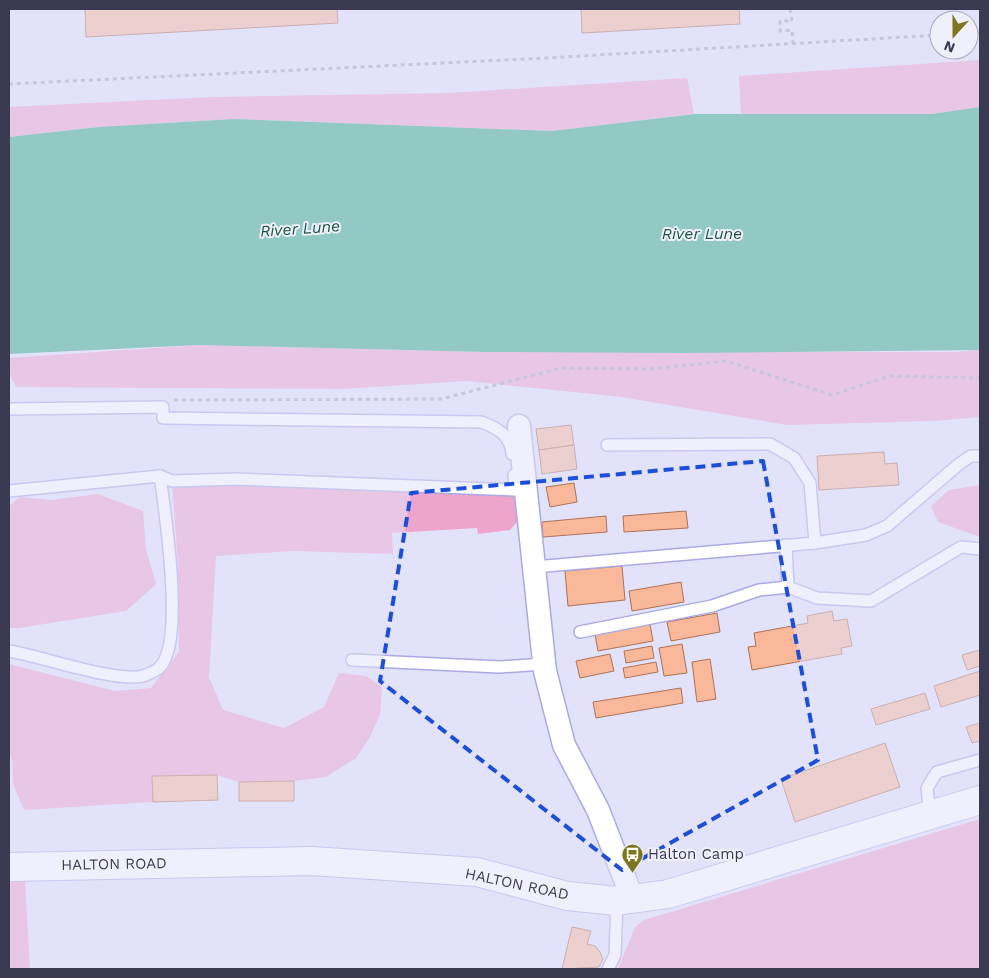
<svg xmlns="http://www.w3.org/2000/svg" width="989" height="978" font-family="'Work Sans',sans-serif">
  <style>
    .green { fill: #eea5cc }
    .water { fill: #31aa81 }
    .building { fill: #f9b899; stroke: #ae7255 }
    .lines { fill: none; stroke-linecap: round; stroke-linejoin: round }
    .lane-casing { stroke: #aba9e5; stroke-width: 14 }
    .street-casing { stroke: #aba9e5; stroke-width: 25 }
    .secondary-casing { stroke: #aba9e5; stroke-width: 30 }
    .path { stroke: #a5a4bd; stroke-width: 3; stroke-dasharray: 4 4; stroke-linecap: butt }
    .lane { stroke: #fff; stroke-width: 11 }
    .street { stroke: #fff; stroke-width: 22 }
    .secondary { stroke: #fff; stroke-width: 28 }
    .marked { fill: none; stroke: #1d4ed8; stroke-width: 4; stroke-dasharray: 10 6; stroke-linejoin: round }
    .labels { text-anchor: middle; stroke-width: 4; stroke-linejoin: round; paint-order: stroke }
    .poi-label { font-size: 15px; fill: #3b3a53; stroke: #f0f0fd; text-anchor: start }
    .street-label { font-size: 15px; fill: #3b3a53; stroke: #f0f0fd }
    .water-label { font-size: 16px; font-style: italic; fill: #175640; stroke: #f0f0fd }
  </style>
  <rect width="100%" height="100%" fill="#e2e2fb"/>
  <!-- green -->
  <g class="green">
    <path d="M980,60v47l-48,7h-191l-2,-38z"/>
    <path d="M687,78l7,36 -142,17 -318,-12 -135,8 -90,10v-30l204,-10 235,-4z"/>
    <path d="M199,345l287,7h466l28,-2v67l-47,4 -146,4 -165,-28 -155,-16 -125,8 -326,-2 -7,-14v-15z"/>
    <path d="M172,481l343,9 2,32 -7,8 -32,4 -1,-6 -85,5 1,21 -99,-3 -78,5 -7,121 14,33 61,18 40,-21 15,-34 27,3 16,11 -2,27 -10,23 -14,21 -30,19 -32,4 -55,1 -22,-7 -64,1v26l-129,8 -11,-27 -1,-23 -3,-7v-89l106,27 36,-3 28,-36 -1,-88z"/>
    <path d="M980,485v52l-42,-15 -7,-16 18,-16z"/>
    <path d="M98,494l45,17 3,38 10,35 -30,27 -107,17h-10v-122l11,-9 31,3z"/>
    <path d="M980,819v150h-362l17,-42 9,-7z"/>
    <path d="M25,880l5,89h-21v-88z"/>
  </g>
  <!-- water -->
  <path class="water" d="M980,107v243l-296,3 -198,-1 -287,-7 -190,9v-217l90,-10 135,-8 318,12 143,-17h237z"/>
  <!-- building -->
  <g class="building">
    <path d="M85,9h252l1,14 -252,14z"/>
    <path d="M581,9h158l1,15 -158,9z"/>
    <path d="M571,425l3,20 -35,5 -3,-21z"/>
    <path d="M574,445l3,24 -35,5 -3,-24z"/>
    <path d="M884,452l1,12 12,-1 2,22 -80,5 -2,-34z"/>
    <path d="M574,483l3,19 -27,5 -4,-20z"/>
    <path d="M686,511l2,17 -64,4 -1,-16z"/>
    <path d="M606,516l1,16 -64,5 -1,-15z"/>
    <path d="M622,566l3,34 -57,6 -3,-35z"/>
    <path d="M681,582l3,20 -52,9 -3,-20z"/>
    <path d="M832,611l2,10 13,-2 5,27 -11,2 1,6 -90,16 -4,-23 8,-1 -2,-13 54,-10 -1,-7z"/>
    <path d="M717,613l3,19 -49,9 -4,-19z"/>
    <path d="M650,624l3,17 -55,10 -3,-17z"/>
    <path d="M682,644l5,29 -23,3 -5,-28z"/>
    <path d="M652,646l2,12 -28,5 -2,-12z"/>
    <path d="M980,650v16l-13,4 -5,-15z"/>
    <path d="M610,654l4,17 -34,7 -4,-17z"/>
    <path d="M710,659l6,40 -19,3 -5,-40z"/>
    <path d="M656,662l2,10 -33,6 -2,-10z"/>
    <path d="M980,671v24l-39,12 -7,-21z"/>
    <path d="M681,688l2,15 -87,15 -3,-16z"/>
    <path d="M925,693l5,16 -54,16 -5,-16z"/>
    <path d="M980,723v18l-8,2 -6,-16z"/>
    <path d="M885,743l15,44 -105,35 -14,-43z"/>
    <path d="M217,775l1,25 -65,2 -1,-26z"/>
    <path d="M294,781v20h-55v-19z"/>
    <path d="M572,927l19,4 -4,13 8,2 5,6 3,7 -4,8 -37,2z"/>
  </g>
  <g class="lines">
    <defs>
      <g id="lane">
        <path d="M9,409l154,-2v11l318,4c17,6 30,14 31,32"/>
        <path d="M607,445l163,-1 24,14 16,25 5,60"/>
        <path d="M9,491l151,-15 12,5 64,-2 279,11 -1,-15"/>
        <path d="M786,545l2,42 29,11 54,3 90,-54 19,2"/>
        <path d="M534,567l281,-24 51,-8 21,-9 72,-62 12,-8h9"/>
        <path d="M580,632l132,-26 47,-16 29,-3"/>
        <path d="M9,651c32,5 107,32 134,25 5,-2 14,-5 17,-9 25,-26 5,-155 0,-191"/>
        <path d="M352,660l147,7 45,-3"/>
        <path d="M930,814l-3,-26 10,-16 43,-12"/>
        <path d="M608,969l7,-14 2,-54"/>
      </g>
      <path id="street" d="M519,426l26,245 19,74 34,65 35,90"/>
      <path id="secondary" d="M9,867l303,-6 165,11 90,24 50,5 51,-7 312,-94"/>
    </defs>
    <!-- lane casing -->
    <use href="#lane" class="lane-casing"/>
    <!-- street casing -->
    <use href="#street" class="street-casing"/>
    <!-- secondary casing -->
    <use href="#secondary" class="secondary-casing"/>
    <!-- path -->
    <g class="path">
      <path d="M790,9l2,12h-12v10l12,-1 1,13"/>
      <path d="M969,33h11"/>
      <path d="M9,84l537,-26 393,-23"/>
      <path d="M174,400l267,-1 121,-31 88,1 76,-8 106,34 58,-19 90,2"/>
    </g>
    <!-- lane -->
    <use href="#lane" class="lane"/>
    <!-- street -->
    <use href="#street" class="street"/>
    <!-- secondary -->
    <use href="#secondary" class="secondary"/>
  </g>
  <!-- marked area -->
  <path d="M0 0H989V978H0ZM763,461l55,299 -196,110 -242,-189 31,-188z" fill="#e2e2fb" fill-opacity=".55" fill-rule="evenodd"/>
  <path class="marked" d="M763,461l55,299 -196,110 -242,-189 31,-188z"/>
  <!-- icons -->
  <defs>
    <symbol id="bus-pin" viewBox="-11 -11 22 30"><path d="M0 17L-7.5 6A9.5 9.5 0 1 1 7.5 6Z" fill="#7c771c" stroke="#f0f0fd"/><path d="M-5-6H5V4H4V6H2V4H-2V6H-4V4H-5ZM-3.5-4V0h7V-4ZM-3.5 1.2v1.5H-2V1.2ZM2 1.2v1.5H3.5V1.2Z" fill="#fff"/></symbol>
  </defs>
  <g fill-rule="evenodd">
    <use href="#bus-pin" x="620" y="842" width="25" height="34"/>
  </g>
  <g class="labels">
    <!-- poi labels -->
    <g class="poi-label">
      <text x="648" y="859">Halton Camp</text>
    </g>
    <!-- street labels -->
    <g class="street-label">
      <text transform="translate(114 864) rotate(-1)" y="5">HALTON ROAD</text>
      <text transform="translate(517 884) rotate(12)" y="5">HALTON ROAD</text>
    </g>
    <!-- water labels -->
    <g class="water-label">
      <text transform="translate(300 228) rotate(-4)" y="6">River Lune</text>
      <text x="702" y="239">River Lune</text>
    </g>
  </g>
  <!-- border -->
  <rect width="989" height="978" fill="none" stroke="#3b3a53" stroke-width="20"/>
  <!-- north arrow -->
  <g transform="translate(954 35) rotate(201)"><circle r="24" fill="#f0f0fd" stroke="#a8a7b9"/>
  <path d="M0-4L9 19L0 12L-9 19Z" fill="#7c771c"/>
  <text y="-8" font-size="14" font-weight="bold" text-anchor="middle" fill="#3b3a53">N</text>
  </g>
</svg>
